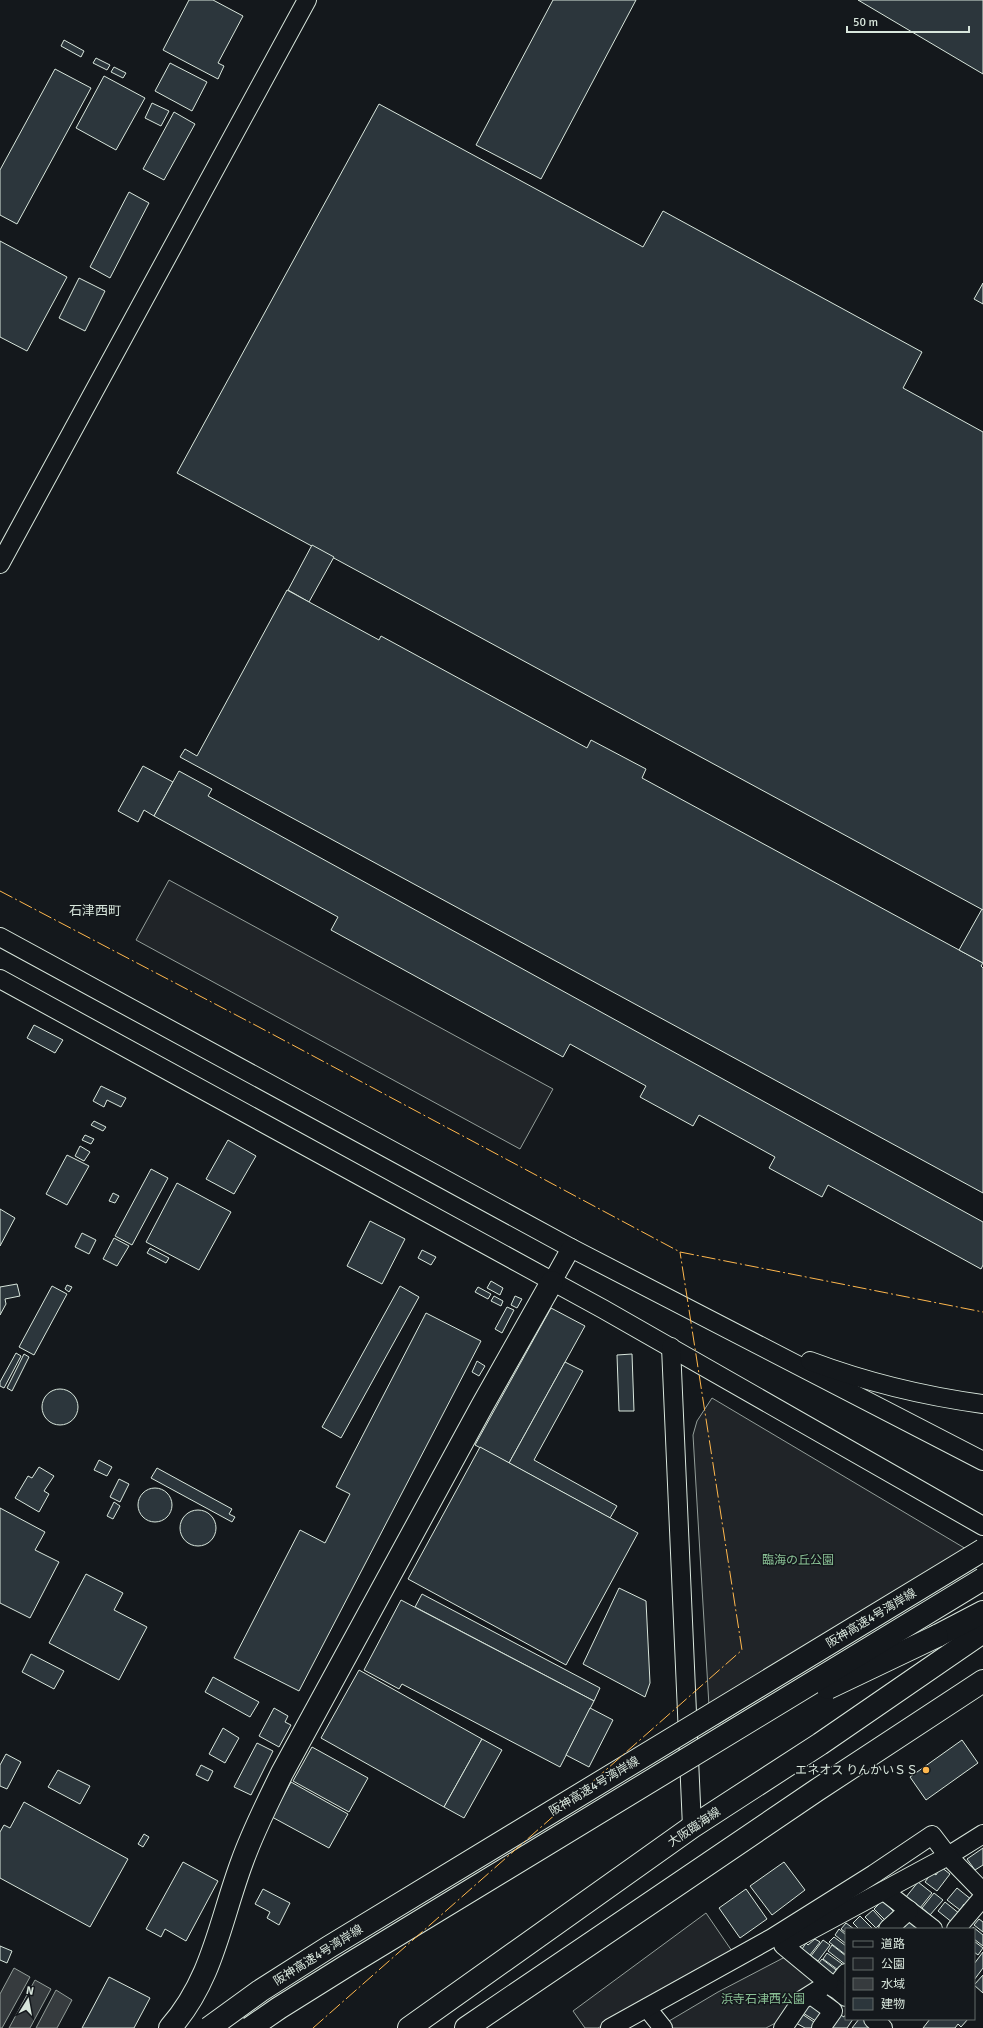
<svg xmlns="http://www.w3.org/2000/svg" width="983" height="2028" font-family="Signika,'Noto Sans JP',sans-serif">
  <style>
    .green { fill: #202428; stroke: #939e99 }
    .water { fill: #363b3e; stroke: #939e99 }
    .building { fill: #2c363c; stroke: #d8e6dc }
    .lines { fill: none; stroke-linecap: round; stroke-linejoin: round }
    .minor-casing { stroke: #d8e6dc; stroke-width: 20 }
    .major-casing { stroke: #d8e6dc; stroke-width: 24 }
    .highway-casing { stroke: #d8e6dc; stroke-width: 24 }
    .minor { stroke: #14181c; stroke-width: 18 }
    .major { stroke: #14181c; stroke-width: 22 }
    .highway { stroke: #14181c; stroke-width: 22 }
    .highway-bridge-casing { stroke: #d8e6dc; stroke-width: 24; stroke-linecap: butt }
    .highway-bridge { stroke: #14181c; stroke-width: 22 }
    .power { stroke: #ffb74d; stroke-width: 1; stroke-dasharray: 14 3 2 3; stroke-linecap: butt }
    .poi-dot { fill: #ffb74d; stroke: #14181c; stroke-width: 1.5 }
    .labels { text-anchor: middle; stroke-width: 3; stroke-linejoin: round; paint-order: stroke }
    .park-label { font-size: 12px; fill: #8ac095; stroke: #14181c }
    .street-label { font-size: 12px; fill: #d8e6dc; stroke: #14181c }
    .poi-label { font-size: 12px; fill: #d8e6dc; stroke: #14181c; text-anchor: end }
    .neighbourhood-label { font-size: 13px; fill: #d8e6dc; stroke: #14181c }
  </style>
  <rect width="100%" height="100%" fill="#14181c"/>
  <!-- green -->
  <g class="green">
    <path d="M169,880l384,209 -33,60 -384,-209z"/>
    <path d="M712,1398l271,161 -264,165 -9,-1 -17,-288 4,-14z"/>
    <path d="M706,1913l28,41 -136,74h-13l-12,-17z"/>
    <path d="M785,1957l34,27 -34,34 -19,10h-96l-6,-4 54,-32z"/>
  </g>
  <!-- water -->
  <g class="water">
    <path d="M14,1968l16,9 -28,51h-2v-34z"/>
    <path d="M35,1980l16,9 -21,39h-21z"/>
    <path d="M56,1990l16,10 -15,28h-21z"/>
  </g>
  <!-- building -->
  <g class="building">
    <path d="M189,0h24l30,16 -25,47 6,3 -6,13 -55,-29z"/>
    <path d="M553,0h83l-95,179 -65,-34z"/>
    <path d="M858,0h125v74z"/>
    <path d="M64,40l20,11 -3,6 -20,-11z"/>
    <path d="M96,58l14,7 -3,5 -14,-7z"/>
    <path d="M170,63l37,19 -15,29 -37,-20z"/>
    <path d="M114,67l12,6 -3,5 -12,-6z"/>
    <path d="M55,69l36,19 -74,136 -17,-9v-45z"/>
    <path d="M104,76l41,22 -29,52 -40,-22z"/>
    <path d="M152,103l17,8 -8,15 -16,-8z"/>
    <path d="M379,104l264,143 20,-36 259,141 -19,36 80,44v478l-806,-437z"/>
    <path d="M174,112l21,12 -31,56 -21,-11z"/>
    <path d="M129,192l20,11 -39,75 -20,-11z"/>
    <path d="M0,241l67,36 -40,74 -27,-14z"/>
    <path d="M79,278l26,13 -20,40 -26,-13z"/>
    <path d="M983,283v21l-9,-5z"/>
    <path d="M312,545l22,12 -25,45 -21,-12z"/>
    <path d="M287,590l92,50 2,-4 206,112 4,-8 55,29 -4,9 341,185 -2,3 2,2v225l-803,-436 5,-8 12,7z"/>
    <path d="M143,766l30,16 -19,34 -10,-6 -6,12 -20,-11z"/>
    <path d="M179,771l33,18 -4,7 775,426v43l-2,4 -153,-84 -6,12 -53,-29 6,-11 -76,-42 -6,11 -53,-29 6,-11 -76,-42 -7,13 -232,-127 7,-13 -184,-101z"/>
    <path d="M982,909l1,1v53l-24,-13z"/>
    <path d="M34,1025l29,15 -8,13 -28,-15z"/>
    <path d="M101,1086l25,12 -5,9 -14,-7 -3,7 -11,-6z"/>
    <path d="M94,1121l12,6 -3,4 -12,-6z"/>
    <path d="M85,1135l9,4 -3,5 -9,-4z"/>
    <path d="M228,1140l28,16 -22,38 -28,-15z"/>
    <path d="M80,1146l10,6 -6,9 -9,-5z"/>
    <path d="M67,1155l22,11 -22,39 -21,-11z"/>
    <path d="M151,1169l17,9 -36,67 -17,-9z"/>
    <path d="M177,1183l54,29 -32,58 -53,-28z"/>
    <path d="M113,1193l6,3 -4,7 -6,-2z"/>
    <path d="M0,1209l15,9 -15,28z"/>
    <path d="M370,1221l35,18 -23,45 -35,-18z"/>
    <path d="M82,1233l14,7 -7,14 -14,-7z"/>
    <path d="M114,1238l15,8 -12,20 -14,-7z"/>
    <path d="M150,1248l19,10 -3,5 -19,-10z"/>
    <path d="M422,1250l14,7 -5,8 -13,-7z"/>
    <path d="M491,1281l12,7 -3,7 -13,-7z"/>
    <path d="M17,1284l3,12 -15,3 1,5 -6,11v-28z"/>
    <path d="M67,1285l5,2 -3,5 -4,-3z"/>
    <path d="M52,1286l15,8 -33,61 -15,-8z"/>
    <path d="M400,1286l19,11 -78,141 -19,-11z"/>
    <path d="M478,1287l13,7 -3,5 -13,-7z"/>
    <path d="M494,1296l9,5 -2,5 -10,-5z"/>
    <path d="M515,1296l7,3 -5,9 -6,-3z"/>
    <path d="M507,1307l7,3 -12,23 -7,-4z"/>
    <path d="M551,1308l34,18 -76,137 -34,-18z"/>
    <path d="M426,1313l55,28 -182,350 -65,-33 66,-128 25,13 25,-49 -14,-7z"/>
    <path d="M16,1353l5,3 -17,32 -4,-2v-4z"/>
    <path d="M24,1354l5,3 -17,34 -5,-3z"/>
    <path d="M632,1354l2,57h-15l-2,-56z"/>
    <path d="M477,1361l8,5 -6,10 -7,-4z"/>
    <path d="M565,1362l18,9 -49,89 83,46 -7,12 -101,-55z"/>
    <circle cx="60" cy="1407" r="18"/>
    <path d="M480,1447l158,86 -72,132 -158,-86z"/>
    <path d="M99,1460l13,7 -5,9 -13,-6z"/>
    <path d="M39,1467l15,9 -10,15 5,3 -10,18 -24,-14 13,-22 4,2z"/>
    <path d="M157,1468l75,41 -3,5 6,3 -3,5 -81,-44z"/>
    <path d="M119,1479l10,5 -9,18 -10,-5z"/>
    <circle cx="155" cy="1505" r="17"/>
    <path d="M114,1502l6,4 -7,13 -6,-3z"/>
    <path d="M0,1508l45,24 -10,18 24,12 -29,56 -30,-15z"/>
    <circle cx="198" cy="1528" r="18"/>
    <path d="M86,1574l37,19 -9,17 33,17 -28,53 -70,-37z"/>
    <path d="M619,1588l27,13 4,82 -5,14 -62,-33z"/>
    <path d="M422,1594l178,94 -6,13 -179,-94z"/>
    <path d="M401,1600l193,101 -34,66 -158,-83 -3,5 -35,-19z"/>
    <path d="M31,1654l33,17 -10,18 -32,-17z"/>
    <path d="M359,1670l123,69 -38,68 -123,-69z"/>
    <path d="M213,1677l46,25 -9,15 -45,-25z"/>
    <path d="M274,1708l14,8 -3,6 6,3 -12,22 -20,-11z"/>
    <path d="M590,1708l23,12 -24,47 -23,-12z"/>
    <path d="M223,1728l16,10 -14,25 -16,-9z"/>
    <path d="M482,1739l20,11 -38,68 -20,-11z"/>
    <path d="M962,1740l16,23 -52,37 -16,-23z"/>
    <path d="M257,1743l16,8 -22,44 -17,-8z"/>
    <path d="M312,1747l56,31 -19,34 -56,-31z"/>
    <path d="M6,1754l15,8 -14,27 -7,-3v-21z"/>
    <path d="M201,1765l12,6 -5,10 -12,-6z"/>
    <path d="M58,1770l32,16 -10,18 -32,-17z"/>
    <path d="M291,1782l57,32 -19,34 -57,-31z"/>
    <path d="M24,1802l104,57 -38,68 -90,-49v-46l4,-7 6,3z"/>
    <path d="M144,1834l5,3 -6,10 -5,-3z"/>
    <path d="M983,1848v17l-8,5 -8,-11z"/>
    <path d="M183,1862l35,19 -32,60 -21,-12 -4,8 -15,-8z"/>
    <path d="M784,1862l21,28 -33,25 -22,-29z"/>
    <path d="M941,1867l9,7 -13,17 -12,-9 7,-10 4,3z"/>
    <path d="M918,1882l14,11 -12,15 -14,-11z"/>
    <path d="M957,1888l15,12 -6,6 -2,-2 -4,6 -13,-10z"/>
    <path d="M263,1889l27,14 -11,22 -12,-7 3,-6 -15,-8z"/>
    <path d="M746,1889l21,30 -27,19 -21,-30z"/>
    <path d="M934,1893l9,7 -13,15 -8,-7z"/>
    <path d="M883,1900l11,12 -9,8 -11,-11z"/>
    <path d="M945,1902l15,12 -7,9 -15,-12z"/>
    <path d="M873,1910l10,11 -7,7 -11,-11z"/>
    <path d="M860,1916l12,12 -2,1h-11l-6,-6z"/>
    <path d="M979,1919l4,3v10l-9,-7z"/>
    <path d="M909,1921l10,8h-16z"/>
    <path d="M846,1923l8,6h-8v4l-5,-4z"/>
    <path d="M973,1927l10,8v11l-9,-7z"/>
    <path d="M839,1929l7,6v9l-11,-9z"/>
    <path d="M834,1937l12,9v9l-17,-13z"/>
    <path d="M815,1939l5,3 -10,13 -8,-6 4,-6 2,2z"/>
    <path d="M823,1940l7,5 -12,16 -7,-5z"/>
    <path d="M974,1941l9,7 -5,7 -4,-3z"/>
    <path d="M832,1945l14,11v9l-18,-14z"/>
    <path d="M0,1946l12,5 -5,12 -7,-3z"/>
    <path d="M983,1952v16l-9,12v-16z"/>
    <path d="M827,1953l18,13 -4,6 -18,-13z"/>
    <path d="M822,1959l18,14 -5,6 -18,-14z"/>
    <path d="M983,1975v18l-9,-8z"/>
    <path d="M109,1977l41,21 -16,30h-52z"/>
    <path d="M812,2004l14,9 -7,10 -16,-10 5,-8z"/>
    <path d="M802,2014l15,10 -2,4h-10l-9,-5z"/>
    <path d="M839,2014l5,3 2,-3v5h7l-6,9h-17z"/>
    <path d="M859,2019h4l12,9h-23z"/>
    <path d="M930,2019h38l-7,8 -3,-3 -3,4h-32z"/>
  </g>
  <g class="lines">
    <defs>
      <g id="minor">
        <path d="M0,564l307,-564"/>
        <path d="M0,937l571,311 412,213"/>
        <path d="M0,979l603,330 380,217"/>
        <path d="M552,1282l19,-34"/>
        <path d="M671,1347l21,480"/>
        <path d="M810,1361c56,21 113,35 173,43"/>
        <path d="M884,1891l49,38"/>
        <path d="M888,1929l21,-19"/>
        <path d="M956,1929l27,-32"/>
        <path d="M834,1988l12,-15"/>
        <path d="M811,1995l22,16 -12,17"/>
        <path d="M846,1997l-63,-52 165,-89 35,-22"/>
        <path d="M647,2008l16,20"/>
        <path d="M873,2019l10,9"/>
        <path d="M610,2028l162,-90 102,-64 58,-39 16,21 35,36"/>
        <path d="M783,2028l19,-28 27,-17"/>
      </g>
      <g id="major">
        <path d="M409,2028l283,-201 128,-83 163,-112"/>
        <path d="M466,2028l351,-238 166,-109"/>
      </g>
      <g id="highway">
        <path d="M937,1636l46,-24"/>
        <path d="M170,2028c43,-49 50,-107 72,-166 11,-31 26,-60 40,-89l200,-367 70,-124"/>
      </g>
    </defs>
    <!-- minor casing -->
    <use href="#minor" class="minor-casing"/>
    <!-- major casing -->
    <use href="#major" class="major-casing"/>
    <!-- highway casing -->
    <use href="#highway" class="highway-casing"/>
    <!-- minor -->
    <use href="#minor" class="minor"/>
    <!-- major -->
    <use href="#major" class="major"/>
    <!-- highway -->
    <use href="#highway" class="highway"/>
    <defs>
      <g id="highway-bridge">
        <path d="M828,1688l109,-52"/>
        <path d="M209,2028l51,-37 69,-44 654,-397"/>
        <path d="M250,2028l29,-20 72,-45 632,-384"/>
      </g>
    </defs>
    <!-- highway-bridge casing -->
    <use href="#highway-bridge" class="highway-bridge-casing"/>
    <!-- highway-bridge -->
    <use href="#highway-bridge" class="highway-bridge"/>
    <!-- power -->
    <g class="power">
      <path d="M0,891l257,135 423,226 303,60"/>
      <path d="M313,2028l429,-378 -62,-398"/>
    </g>
  </g>
  <!-- markers -->
  <circle class="poi-dot" cx="926" cy="1770" r="4"/>
  <g class="labels">
    <!-- park labels -->
    <g class="park-label">
      <text x="798" y="1564">臨海の丘公園</text>
      <text x="763" y="2003">浜寺石津西公園</text>
    </g>
    <!-- street labels -->
    <g class="street-label">
      <text transform="translate(871 1618) rotate(-31)" y="4">阪神高速4号湾岸線</text>
      <text transform="translate(594 1786) rotate(-31)" y="4">阪神高速4号湾岸線</text>
      <text transform="translate(694 1827) rotate(-34)" y="4">大阪臨海線</text>
      <text transform="translate(318 1955) rotate(-32)" y="4">阪神高速4号湾岸線</text>
    </g>
    <!-- poi labels -->
    <g class="poi-label">
      <text x="918" y="1774">エネオス りんかいＳＳ</text>
    </g>
    <!-- neighbourhood labels -->
    <g class="neighbourhood-label">
      <text x="95" y="915">石津西町</text>
    </g>
  </g>
  <!-- legend -->
  <rect x="845" y="1928" width="130" height="92" fill="#14181c" stroke="#626a69"/>
  <rect x="853" y="1941" width="20" height="6" fill="#14181c" stroke="#626a69"/>
  <text x="881" y="1948" font-size="12" fill="#d8e6dc">道路</text>
  <rect x="853" y="1958" width="20" height="12" fill="#202428" stroke="#626a69"/>
  <text x="881" y="1968" font-size="12" fill="#d8e6dc">公園</text>
  <rect x="853" y="1978" width="20" height="12" fill="#363b3e" stroke="#626a69"/>
  <text x="881" y="1988" font-size="12" fill="#d8e6dc">水域</text>
  <rect x="853" y="1998" width="20" height="12" fill="#2c363c" stroke="#626a69"/>
  <text x="881" y="2008" font-size="12" fill="#d8e6dc">建物</text>
  <!-- north arrow -->
  <g transform="translate(28 2000) rotate(11)" stroke="#14181c" stroke-width="3" paint-order="stroke">
  <path d="M0-3L7 15L0 10L-7 15Z" fill="#d8e6dc"/>
  <text y="-6" font-size="11" font-weight="bold" text-anchor="middle" fill="#d8e6dc">N</text>
  </g>
  <!-- scale -->
  <path d="M847 26v6h122v-6" fill="none" stroke="#d8e6dc" stroke-width="2"/>
  <text x="853" y="26" font-size="12" fill="#d8e6dc" stroke="#14181c" stroke-width="3" paint-order="stroke">50 m</text>
</svg>
